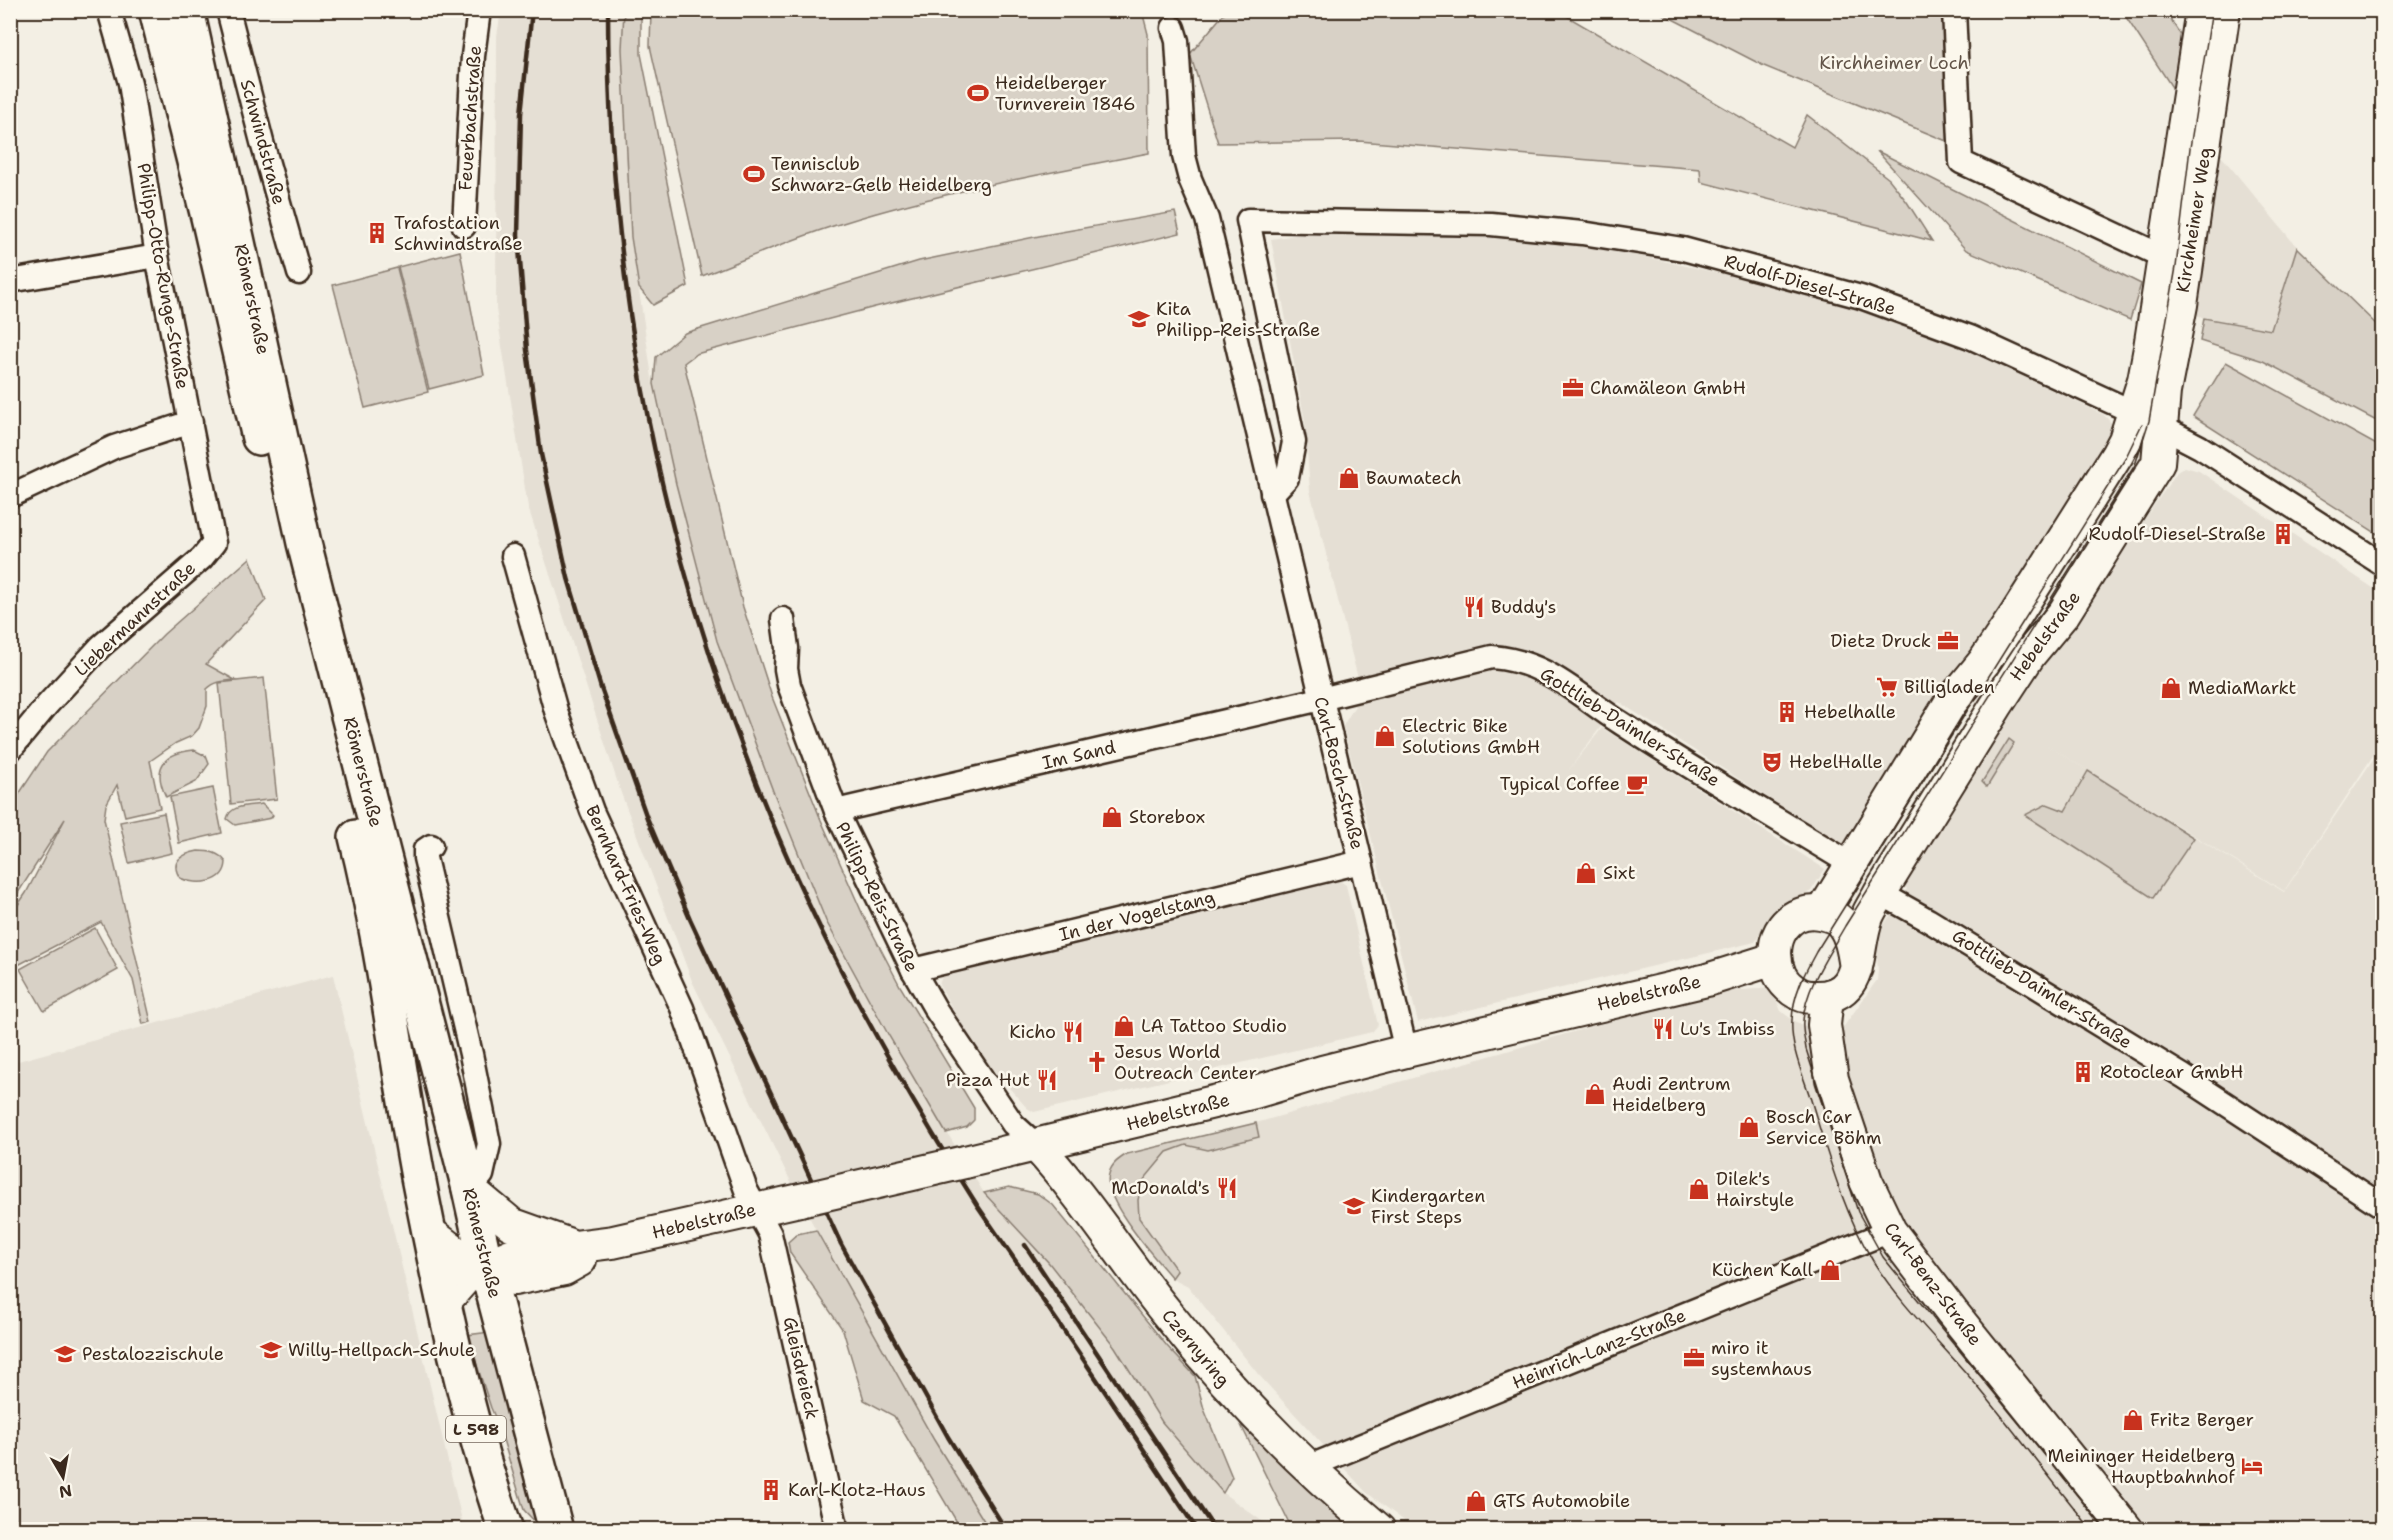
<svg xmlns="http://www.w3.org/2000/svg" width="2393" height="1540" font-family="'Shantell Sans',sans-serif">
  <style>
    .built { fill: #e5dfd4 }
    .green { fill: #d8d1c6; stroke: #8a7e72; stroke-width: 1.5 }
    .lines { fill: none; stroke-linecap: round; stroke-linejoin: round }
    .street-casing { stroke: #3b2a1e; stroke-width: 27 }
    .secondary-casing { stroke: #3b2a1e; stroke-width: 36 }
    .primary-casing { stroke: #3b2a1e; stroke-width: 38 }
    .street { stroke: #fbf7ec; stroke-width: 22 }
    .secondary { stroke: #fbf7ec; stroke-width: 32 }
    .primary { stroke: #fbf7ec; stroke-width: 33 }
    .tram { stroke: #3b2a1e; stroke-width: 1.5 }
    .rail { stroke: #3b2a1e; stroke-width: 4.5 }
    .secondary-bridge-casing { stroke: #3b2a1e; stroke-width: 36; stroke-linecap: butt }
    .secondary-bridge { stroke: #fbf7ec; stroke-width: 32 }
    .labels { text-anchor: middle; stroke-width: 5; stroke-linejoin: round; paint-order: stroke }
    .shield { fill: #fbf7ec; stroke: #75685c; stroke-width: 1.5 }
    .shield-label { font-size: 16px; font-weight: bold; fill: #3b2a1e }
    .park-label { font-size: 18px; fill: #625448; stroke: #fbf7ec }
    .poi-label { font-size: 18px; fill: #3b2a1e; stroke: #fbf7ec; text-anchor: start }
    .street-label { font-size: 18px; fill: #3b2a1e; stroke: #fbf7ec }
  </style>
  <rect width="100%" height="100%" fill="#f3efe4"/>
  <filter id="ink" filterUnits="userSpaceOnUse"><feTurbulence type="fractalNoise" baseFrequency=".0167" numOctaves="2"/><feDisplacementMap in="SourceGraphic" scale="12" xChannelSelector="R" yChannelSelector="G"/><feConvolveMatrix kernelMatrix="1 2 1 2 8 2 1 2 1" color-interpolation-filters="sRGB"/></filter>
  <g filter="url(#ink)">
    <!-- built -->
    <g class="built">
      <path d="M501,11h123l-2,38 9,188 22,147 23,100 40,157 57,150 53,131 62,114 96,157 65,70 66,84 48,75 60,71 50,36h-284l-55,-89 -118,-210 -26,-50 -98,-199 -71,-188 -93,-286 -32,-198 1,-273z"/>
      <path d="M2217,151l80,96 -26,83 -67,-12 -11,-5z"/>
      <path d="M1302,234l172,3 69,4 78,11 131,28 109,29 126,50 117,56 9,10 -9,28 -254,387 -8,5 -223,-143 -51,69 34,-43 223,141 -14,22 -21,12 -23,20 -12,19 -337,80 -75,-296 19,-32 -52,-203 -5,-69 -34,-183z"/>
      <path d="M2185,467l14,4 183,123v148l-98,149 -244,-150 244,151 98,-146v783h-967l-49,-37 -108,-118 -70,-88 -16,-8 -41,-51 -20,-34 -3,-10 1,-10 6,-12 12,-7 129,-31 456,-131 59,-4 10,23 13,10 11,5 37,3 35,-49 1,-10 -3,-31 32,-50 -6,-7 137,-219 37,-43 102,-148z"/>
      <path d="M1338,880l8,5 32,140 -6,7 -338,80 -7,-4 -49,-55 -39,-68 3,-9z"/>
      <path d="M333,975l131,554h-453v-466z"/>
    </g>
    <!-- green -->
    <g class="green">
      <path d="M624,11h17v43l47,232 -35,19 -14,-17 -8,-51 -9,-188z"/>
      <path d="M651,11h491l6,23 1,119c-103,20 -206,39 -306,70 -48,14 -94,35 -141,53l-52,-230z"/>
      <path d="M1226,11h332l234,136 15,-32 82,64 18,23 25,39 -231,-59 -1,-13 -341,-28 -141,2 -28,-89z"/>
      <path d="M1657,11h287l5,131 -185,-76z"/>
      <path d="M2122,11h43l30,46 -18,38z"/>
      <path d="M1877,151l264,133 -11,36 -164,-70z"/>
      <path d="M1175,212l5,21 -305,74 -179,47 -12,9 59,244 29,90 49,123 42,95 37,71 74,122v12l-7,7 -21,6 -57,-97 -63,-115 -53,-130 -56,-150 -41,-157 -22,-100 2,-27 29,-24 234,-72 125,-26z"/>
      <path d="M2297,247l85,83v94l-119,-63 -63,-20 4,-23 67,12z"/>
      <path d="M460,251l24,124 -55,14 -31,-122z"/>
      <path d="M397,268l31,124 -63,16 -32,-123z"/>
      <path d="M2226,362l156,86v89l-189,-121z"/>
      <path d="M250,558l16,42 -60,64 29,16c-11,1 -20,1 -28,9v17l-8,22 -7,8 -16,7 -26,18 10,47 -35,8 -8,-31 -11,20 -2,14 47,203 -8,2 -10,-44 -32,-58 -83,43 -2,-3 -5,2v-49l15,-22 39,-74 -54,85v-98l36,-54 117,-118z"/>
      <path d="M264,678l13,121 -46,5 -12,-121z"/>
      <path d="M2009,739l5,4 -27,44 -5,-5z"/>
      <path d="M194,750l12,6 3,8 -13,18 -30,15c-14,-29 -3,-44 28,-47z"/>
      <path d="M2088,771l106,67 -41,60 -128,-83 22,-11 18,7z"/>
      <path d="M213,788l9,45 -43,10 -9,-46z"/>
      <path d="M262,804l11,11 -2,3 -36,7 -8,-6c3,-15 23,-13 35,-15z"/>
      <path d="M164,813l8,40 -43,10 -9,-41z"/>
      <path d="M198,851c12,0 20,1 28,11 -1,23 -30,23 -46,16 -11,-17 2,-24 18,-27z"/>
      <path d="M95,928l23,42 -74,41 -24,-42z"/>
      <path d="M1256,1123l3,14 -51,13 -22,-5 -19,7 -25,30 -4,18 1,18 38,53 -5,7c-16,-19 -71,-79 -63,-104 2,-10 10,-15 18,-20z"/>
      <path d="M1009,1187l29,7 15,11 114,141 28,30 9,33 28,68 -9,16 -61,-71 -47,-75 -66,-84 -65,-70z"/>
      <path d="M816,1230l118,210 55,89h-28l-67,-113 -30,-16 -21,-70 -53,-77 -2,-11 9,-8z"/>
      <path d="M490,1332l50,195 -16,-17 -25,-84 -8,-18 -24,-73z"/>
      <path d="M1240,1423l117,106h-65z"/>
    </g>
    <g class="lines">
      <defs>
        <g id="street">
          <path d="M228,10l35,136 36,127"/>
          <path d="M1954,10l7,152 203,95"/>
          <path d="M1173,28l4,13 7,115 6,23 17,40 199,832"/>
          <path d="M464,226l9,-170 6,-46"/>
          <path d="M10,281l147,-25"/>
          <path d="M1272,494l15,-16 7,-36 -46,-222 243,4 91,9 101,16 178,48 109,40 163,75 67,35 182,117"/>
          <path d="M10,496l104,-49 77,-25"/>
          <path d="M513,556l43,155 36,100 90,197 64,182 24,44 65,287 -1,9"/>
          <path d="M783,619l4,29 -1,21 3,16 47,126 77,159 23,40 77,114 23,21"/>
          <path d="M10,750l37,-45 54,-59 101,-88 12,-15 -57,-287 -27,-173 -21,-73"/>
          <path d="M836,811l485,-112 171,-42c54,4 85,38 129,66 75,49 153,94 230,141"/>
          <path d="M431,846l-6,4v8l46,196 18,90 -7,31 -13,14"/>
          <path d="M1880,893l48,27 255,156 199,130"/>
          <path d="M913,970l448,-108"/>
          <path d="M1308,1467l582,-236"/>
        </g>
        <g id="secondary">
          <path d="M1822,913l129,-211 33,-40 33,-49 100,-158 8,-15 19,-60 6,-32 52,-338"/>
          <path d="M1856,968c-2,-14 -4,-32 -13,-43 -4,-6 -8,-8 -15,-10 -39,-13 -64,25 -48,60 5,11 19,22 32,22 54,3 42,-48 55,-80 3,-8 9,-16 13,-24l116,-187 34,-52 34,-41 94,-150 6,-71 17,-87 43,-295"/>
          <path d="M1827,997l-3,28 8,54 34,102 24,50 62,81 175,218"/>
          <path d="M1036,1145c47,51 83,108 126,162 65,82 137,156 217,223"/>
          <path d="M965,1162l290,-70 67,-20 84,-21 301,-71 67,-21"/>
          <path d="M469,1189l42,35 56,20"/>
          <path d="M430,1233l30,23 54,23 50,-10 16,-9"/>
          <path d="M444,1302l21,-24 21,-12 25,-11 102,-13 187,-42"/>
        </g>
        <g id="primary">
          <path d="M156,10l52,207 51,221"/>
          <path d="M187,10l117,533 165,646 17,77 70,264"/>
          <path d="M356,837c28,112 41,227 62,340 23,118 48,239 88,353"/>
        </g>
      </defs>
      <!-- street casing -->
      <use href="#street" class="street-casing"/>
      <!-- secondary casing -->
      <use href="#secondary" class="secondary-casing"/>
      <!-- primary casing -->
      <use href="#primary" class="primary-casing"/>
      <!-- street -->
      <use href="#street" class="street"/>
      <!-- secondary -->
      <use href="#secondary" class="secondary"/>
      <!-- primary -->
      <use href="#primary" class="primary"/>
      <!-- tram -->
      <g class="tram">
        <path d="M2092,1530c-39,-47 -75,-96 -114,-143 -34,-41 -77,-81 -105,-126 -30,-50 -45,-106 -62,-161 -8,-25 -21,-53 -19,-80 1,-25 12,-46 24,-68l309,-493 17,-35"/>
        <path d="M2106,1530l-223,-273 -25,-45 -52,-163c-1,-9 -4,-19 -3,-28 2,-33 26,-67 42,-95l290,-461 14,-44 27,-154 14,-119 22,-138"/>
      </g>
      <!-- rail -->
      <g class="rail">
        <path d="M532,10l-11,104 -3,121 9,115 14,104 27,124 33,110 46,130 43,101 151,325 107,193 58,93"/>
        <path d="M608,10c0,373 98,729 283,1052 27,48 56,96 86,143 25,37 51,73 76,110 49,71 96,143 144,215"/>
        <path d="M1025,1245l190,285"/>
      </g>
      <defs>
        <path id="secondary-bridge" d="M800,1200l165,-38"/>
      </defs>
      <!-- secondary-bridge casing -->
      <use href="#secondary-bridge" class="secondary-bridge-casing"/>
      <!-- secondary-bridge -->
      <use href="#secondary-bridge" class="secondary-bridge"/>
    </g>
  </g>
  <!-- icons -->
  <defs>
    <symbol id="stadium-bare" viewBox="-9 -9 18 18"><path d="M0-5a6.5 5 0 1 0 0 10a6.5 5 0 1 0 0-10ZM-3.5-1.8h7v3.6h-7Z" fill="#c8321e" stroke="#fbf7ec" stroke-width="2.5" paint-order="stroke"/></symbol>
    <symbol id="building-bare" viewBox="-9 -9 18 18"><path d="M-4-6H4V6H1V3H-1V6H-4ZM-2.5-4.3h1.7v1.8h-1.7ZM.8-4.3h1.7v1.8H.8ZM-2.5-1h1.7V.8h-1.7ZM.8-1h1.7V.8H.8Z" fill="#c8321e" stroke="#fbf7ec" stroke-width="2.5" paint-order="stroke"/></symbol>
    <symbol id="school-bare" viewBox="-9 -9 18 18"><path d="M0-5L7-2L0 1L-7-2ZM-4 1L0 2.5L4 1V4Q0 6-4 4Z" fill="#c8321e" stroke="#fbf7ec" stroke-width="2.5" paint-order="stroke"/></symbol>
    <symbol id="office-bare" viewBox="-9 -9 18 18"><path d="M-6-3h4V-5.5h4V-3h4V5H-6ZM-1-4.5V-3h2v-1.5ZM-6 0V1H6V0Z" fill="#c8321e" stroke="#fbf7ec" stroke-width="2.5" paint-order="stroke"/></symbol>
    <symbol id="shop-bare" viewBox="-9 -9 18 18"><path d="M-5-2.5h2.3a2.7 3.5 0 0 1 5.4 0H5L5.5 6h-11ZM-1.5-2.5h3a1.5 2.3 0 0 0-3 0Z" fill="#c8321e" stroke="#fbf7ec" stroke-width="2.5" paint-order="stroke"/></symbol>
    <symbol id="restaurant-bare" viewBox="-9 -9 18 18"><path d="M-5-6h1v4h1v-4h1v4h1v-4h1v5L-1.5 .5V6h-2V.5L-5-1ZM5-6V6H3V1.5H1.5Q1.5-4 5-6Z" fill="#c8321e" stroke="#fbf7ec" stroke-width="2.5" paint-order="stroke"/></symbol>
    <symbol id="supermarket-bare" viewBox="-9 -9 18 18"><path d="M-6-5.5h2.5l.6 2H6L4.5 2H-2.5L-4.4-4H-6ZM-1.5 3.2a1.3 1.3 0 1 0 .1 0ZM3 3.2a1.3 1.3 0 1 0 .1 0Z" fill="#c8321e" stroke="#fbf7ec" stroke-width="2.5" paint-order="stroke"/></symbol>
    <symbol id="theatre-bare" viewBox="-9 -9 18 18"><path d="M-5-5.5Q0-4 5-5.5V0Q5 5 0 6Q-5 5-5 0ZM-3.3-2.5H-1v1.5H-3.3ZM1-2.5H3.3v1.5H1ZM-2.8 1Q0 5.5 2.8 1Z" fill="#c8321e" stroke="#fbf7ec" stroke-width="2.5" paint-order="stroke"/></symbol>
    <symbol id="cafe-bare" viewBox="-9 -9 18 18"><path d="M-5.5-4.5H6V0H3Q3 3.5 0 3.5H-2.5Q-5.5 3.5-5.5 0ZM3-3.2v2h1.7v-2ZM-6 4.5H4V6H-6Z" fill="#c8321e" stroke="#fbf7ec" stroke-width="2.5" paint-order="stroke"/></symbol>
    <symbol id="church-bare" viewBox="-9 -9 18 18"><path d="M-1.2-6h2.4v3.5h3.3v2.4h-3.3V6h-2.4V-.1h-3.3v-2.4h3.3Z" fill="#c8321e" stroke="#fbf7ec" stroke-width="2.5" paint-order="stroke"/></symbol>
    <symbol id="hotel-bare" viewBox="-9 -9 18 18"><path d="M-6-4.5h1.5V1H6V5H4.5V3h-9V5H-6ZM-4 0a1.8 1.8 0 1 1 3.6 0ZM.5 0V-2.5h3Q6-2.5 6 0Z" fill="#c8321e" stroke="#fbf7ec" stroke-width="2.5" paint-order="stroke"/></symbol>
  </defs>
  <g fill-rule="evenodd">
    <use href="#stadium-bare" x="963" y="78" width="30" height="30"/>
    <use href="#stadium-bare" x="739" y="159" width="30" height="30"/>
    <use href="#building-bare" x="362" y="218" width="30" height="30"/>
    <use href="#school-bare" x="1124" y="304" width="30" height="30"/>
    <use href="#office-bare" x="1558" y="373" width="30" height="30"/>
    <use href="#shop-bare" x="1334" y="463" width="30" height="30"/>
    <use href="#building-bare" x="2268" y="519" width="30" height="30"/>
    <use href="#restaurant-bare" x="1459" y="592" width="30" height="30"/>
    <use href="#office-bare" x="1933" y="626" width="30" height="30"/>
    <use href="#supermarket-bare" x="1872" y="672" width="30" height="30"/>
    <use href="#shop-bare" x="2156" y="673" width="30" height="30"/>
    <use href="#building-bare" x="1772" y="697" width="30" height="30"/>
    <use href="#shop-bare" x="1370" y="721" width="30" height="30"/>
    <use href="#theatre-bare" x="1757" y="747" width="30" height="30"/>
    <use href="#cafe-bare" x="1622" y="769" width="30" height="30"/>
    <use href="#shop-bare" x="1097" y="802" width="30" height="30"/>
    <use href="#shop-bare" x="1571" y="858" width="30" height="30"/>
    <use href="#shop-bare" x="1109" y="1011" width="30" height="30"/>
    <use href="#restaurant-bare" x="1648" y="1014" width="30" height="30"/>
    <use href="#restaurant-bare" x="1058" y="1017" width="30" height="30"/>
    <use href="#church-bare" x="1082" y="1047" width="30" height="30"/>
    <use href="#building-bare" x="2068" y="1057" width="30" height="30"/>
    <use href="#restaurant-bare" x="1032" y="1065" width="30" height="30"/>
    <use href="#shop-bare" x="1580" y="1079" width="30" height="30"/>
    <use href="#shop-bare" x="1734" y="1112" width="30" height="30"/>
    <use href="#restaurant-bare" x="1212" y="1173" width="30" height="30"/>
    <use href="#shop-bare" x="1684" y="1174" width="30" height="30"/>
    <use href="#school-bare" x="1339" y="1191" width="30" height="30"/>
    <use href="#shop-bare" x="1815" y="1255" width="30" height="30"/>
    <use href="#school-bare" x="256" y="1335" width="30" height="30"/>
    <use href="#school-bare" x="50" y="1339" width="30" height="30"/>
    <use href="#office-bare" x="1679" y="1343" width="30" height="30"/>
    <use href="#shop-bare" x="2118" y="1405" width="30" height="30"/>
    <use href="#hotel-bare" x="2237" y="1451" width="30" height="30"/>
    <use href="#building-bare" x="756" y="1475" width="30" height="30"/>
    <use href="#shop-bare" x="1461" y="1486" width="30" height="30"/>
  </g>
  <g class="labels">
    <!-- shield labels -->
    <rect class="shield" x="446" y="1416" width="60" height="26" rx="4.5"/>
    <g class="shield-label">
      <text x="476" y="1435">L 598</text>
    </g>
    <!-- park labels -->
    <g class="park-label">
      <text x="1894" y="69">Kirchheimer Loch</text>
    </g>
    <!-- poi labels -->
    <g class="poi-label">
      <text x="995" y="89">Heidelberger<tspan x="995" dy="21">Turnverein 1846</tspan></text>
      <text x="771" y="170">Tennisclub<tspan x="771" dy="21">Schwarz-Gelb Heidelberg</tspan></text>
      <text x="394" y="229">Trafostation<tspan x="394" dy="21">Schwindstraße</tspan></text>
      <text x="1156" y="315">Kita<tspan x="1156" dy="21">Philipp-Reis-Straße</tspan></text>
      <text x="1590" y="394">Chamäleon GmbH</text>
      <text x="1366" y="484">Baumatech</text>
      <text x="2266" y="540" text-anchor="end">Rudolf-Diesel-Straße</text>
      <text x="1491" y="613">Buddy's</text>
      <text x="1931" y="647" text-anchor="end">Dietz Druck</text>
      <text x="1904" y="693">Billigladen</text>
      <text x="2188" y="694">MediaMarkt</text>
      <text x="1804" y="718">Hebelhalle</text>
      <text x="1402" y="732">Electric Bike<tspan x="1402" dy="21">Solutions GmbH</tspan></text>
      <text x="1789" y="768">HebelHalle</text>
      <text x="1620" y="790" text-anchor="end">Typical Coffee</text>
      <text x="1129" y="823">Storebox</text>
      <text x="1603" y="879">Sixt</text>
      <text x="1141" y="1032">LA Tattoo Studio</text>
      <text x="1680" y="1035">Lu's Imbiss</text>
      <text x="1056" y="1038" text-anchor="end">Kicho</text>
      <text x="1114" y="1058">Jesus World<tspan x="1114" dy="21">Outreach Center</tspan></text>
      <text x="2100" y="1078">Rotoclear GmbH</text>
      <text x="1030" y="1086" text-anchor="end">Pizza Hut</text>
      <text x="1612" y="1090">Audi Zentrum<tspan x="1612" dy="21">Heidelberg</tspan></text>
      <text x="1766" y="1123">Bosch Car<tspan x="1766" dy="21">Service Böhm</tspan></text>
      <text x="1716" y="1185">Dilek's<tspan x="1716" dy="21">Hairstyle</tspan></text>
      <text x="1210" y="1194" text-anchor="end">McDonald's</text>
      <text x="1371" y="1202">Kindergarten<tspan x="1371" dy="21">First Steps</tspan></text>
      <text x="1813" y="1276" text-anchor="end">Küchen Kall</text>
      <text x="1711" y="1354">miro it<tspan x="1711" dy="21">systemhaus</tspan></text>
      <text x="288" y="1356">Willy-Hellpach-Schule</text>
      <text x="82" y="1360">Pestalozzischule</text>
      <text x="2150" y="1426">Fritz Berger</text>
      <text x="2235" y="1462" text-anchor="end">Meininger Heidelberg<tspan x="2235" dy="21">Hauptbahnhof</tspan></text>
      <text x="788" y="1496">Karl-Klotz-Haus</text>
      <text x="1493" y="1507">GTS Automobile</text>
    </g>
    <!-- street labels -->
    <g class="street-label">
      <text transform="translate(470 118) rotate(-86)" y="6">Feuerbachstraße</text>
      <text transform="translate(263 142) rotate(75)" y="6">Schwindstraße</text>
      <text transform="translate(2194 220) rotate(-81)" y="6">Kirchheimer Weg</text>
      <text transform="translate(163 276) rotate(80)" y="6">Philipp-Otto-Runge-Straße</text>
      <text transform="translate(1810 285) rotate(16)" y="6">Rudolf-Diesel-Straße</text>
      <text transform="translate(252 299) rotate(78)" y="6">Römerstraße</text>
      <text transform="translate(135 619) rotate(-43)" y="6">Liebermannstraße</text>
      <text transform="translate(2045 636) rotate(-54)" y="6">Hebelstraße</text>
      <text transform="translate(1630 727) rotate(32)" y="6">Gottlieb-Daimler-Straße</text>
      <text transform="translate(1079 755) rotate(-13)" y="6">Im Sand</text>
      <text transform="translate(363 772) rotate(76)" y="6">Römerstraße</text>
      <text transform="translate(1339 773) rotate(76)" y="6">Carl-Bosch-Straße</text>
      <text transform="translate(626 885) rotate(66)" y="6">Bernhard-Fries-Weg</text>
      <text transform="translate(877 897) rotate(64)" y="6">Philipp-Reis-Straße</text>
      <text transform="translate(1137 916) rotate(-14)" y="6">In der Vogelstang</text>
      <text transform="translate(2042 989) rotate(32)" y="6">Gottlieb-Daimler-Straße</text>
      <text transform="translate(1649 993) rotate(-13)" y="6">Hebelstraße</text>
      <text transform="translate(1178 1112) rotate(-14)" y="6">Hebelstraße</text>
      <text transform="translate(704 1221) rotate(-13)" y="6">Hebelstraße</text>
      <text transform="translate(482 1243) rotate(76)" y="6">Römerstraße</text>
      <text transform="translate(1933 1284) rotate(53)" y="6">Carl-Benz-Straße</text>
      <text transform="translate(1196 1348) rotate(50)" y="6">Czernyring</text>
      <text transform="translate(1599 1349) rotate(-22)" y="6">Heinrich-Lanz-Straße</text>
      <text transform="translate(801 1368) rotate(77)" y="6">Gleisdreieck</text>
    </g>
  </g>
  <!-- margin -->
  <rect width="2393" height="1540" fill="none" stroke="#fbf7ec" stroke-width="36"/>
  <rect x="18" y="18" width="2357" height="1504" fill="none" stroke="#3b2a1e" stroke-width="2" filter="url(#ink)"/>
  <!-- north arrow -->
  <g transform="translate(63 1477) rotate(170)" stroke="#fbf7ec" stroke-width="4.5" paint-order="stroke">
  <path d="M0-4.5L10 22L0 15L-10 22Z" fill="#3b2a1e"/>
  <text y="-9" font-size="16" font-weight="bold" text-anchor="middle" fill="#3b2a1e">N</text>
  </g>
</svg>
